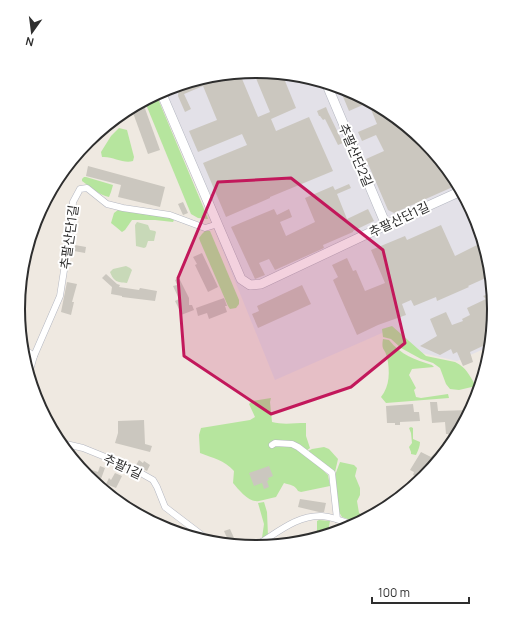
<svg xmlns="http://www.w3.org/2000/svg" width="512" height="617" font-family="Manrope,'Noto Sans KR',sans-serif">
  <style>
    .industrial { fill: #e3e1e8 }
    .green { fill: #b6e59e }
    .cemetery { fill: #c8d9b8 }
    .building { fill: #cbc7bf }
    .lines { fill: none; stroke-linecap: round; stroke-linejoin: round }
    .street-casing { stroke: #b4b7c1; stroke-width: 7 }
    .secondary-casing { stroke: #b4b7c1; stroke-width: 10 }
    .street { stroke: #fff; stroke-width: 6 }
    .secondary { stroke: #fff; stroke-width: 9 }
    .marked { fill: #c2185b; fill-opacity: 0.2; stroke: #c2185b; stroke-width: 3; stroke-linejoin: round }
    .labels { text-anchor: middle; stroke-width: 4; stroke-linejoin: round; paint-order: stroke }
    .street-label { font-size: 13px; fill: #2e2e2e; stroke: #fff }
    .rim { fill: none; stroke: #2e2e2e; stroke-width: 2 }
  </style>
  <rect width="100%" height="100%" fill="#efe9e1"/>
  <!-- industrial -->
  <path class="industrial" d="M256,71l91,18 77,51 52,78 18,91 -8,39 -29,13 -35,-8 -31,-24 -116,51 -116,-287 6,-4z"/>
  <!-- green -->
  <g class="green">
    <path d="M156,94l51,122 1,3 -10,-1 -7,-4 -46,-112z"/>
    <path d="M119,128l8,2 7,27 -1,4c-10,3 -20,-5 -31,-4l-1,-5 10,-16z"/>
    <path d="M84,177h2l27,8 -2,7 -2,5c-10,-2 -19,-10 -27,-16v-2z"/>
    <path d="M118,210l53,8 3,2 -1,2 -18,-2h-23l-7,10 -3,2 -6,-5 -5,-4 3,-10z"/>
    <path d="M205,231h5l29,69v4l-3,4 -6,1 -2,-3 -28,-65 -1,-3 3,-4z"/>
    <path d="M392,326l34,30 29,6c12,6 14,13 21,24l-17,4 -9,-1 -4,-5 -6,-16 -7,-5 -12,-4 -20,-11 -10,-9 -8,-2 -1,-8z"/>
    <path d="M383,339l6,1c12,15 26,20 43,25l2,2 -22,2 -3,6 7,13 -2,2 2,7 5,1 27,-4 1,4 -63,5 -5,-6c9,-11 9,-26 6,-40 -2,-9 -6,-6 -4,-18z"/>
    <path d="M271,398l-1,4 2,20c11,3 22,1 34,1v13l4,12 -4,3v3l22,21 2,11 -29,6 -3,-1c-3,-6 -8,-6 -14,-8l-8,14c-6,1 -11,3 -17,4 -10,2 -20,-11 -26,-18l1,-12c-10,-11 -21,-13 -34,-18l-1,-18 2,-7 49,-8 5,-3 -6,-13 3,-3z"/>
    <path d="M411,427l2,1v11l7,3c0,4 -2,9 -4,13l-5,-1v-2l-2,-5 3,-4 -1,-10 -2,-5z"/>
    <path d="M324,447l5,2 9,10 -3,13 -27,-21 4,-2z"/>
    <path d="M340,462l14,3 3,3 -2,8 5,12v7l-3,6 2,12 6,3 -9,6 -14,-5 -3,-5 -4,-37z"/>
    <path d="M264,502l3,10 1,24 -6,2 2,-14 -6,-21z"/>
    <path d="M319,520l11,1 -2,11 -11,2v-13z"/>
  </g>
  <!-- cemetery -->
  <g class="cemetery">
    <path d="M137,222l11,3 2,5 5,1 1,1 -2,9h-6l-2,6 -2,1 -8,-2 -1,-21z"/>
    <path d="M126,266l4,2 2,2 -5,13c-10,-1 -13,-1 -17,-11l3,-3z"/>
  </g>
  <!-- building -->
  <g class="building">
    <path d="M256,70l27,6 13,32 -25,11 5,12 33,-14 24,54 -63,26v1l-44,19 -23,-54 44,-18 -5,-11 -44,18 -9,-21 28,-11 -14,-34 -19,8 7,15 -6,3 -7,-16 1,-10 61,-12 18,43 12,-5 -17,-41z"/>
    <path d="M339,87l8,2 16,10 2,5 -16,7z"/>
    <path d="M368,102l56,38 31,46 -61,27 -6,-3 -22,-51 18,-8 -8,-16 -14,6 -4,-9 19,-8z"/>
    <path d="M143,103l17,47 -12,4 -16,-44z"/>
    <path d="M326,107l2,5 15,31 -5,2 -13,-26 -2,1 -3,-4h-1l-2,-5z"/>
    <path d="M88,166l77,21 -5,20 -42,-10 3,-12 -35,-9z"/>
    <path d="M349,184l2,4 -14,6 10,25 21,-10 6,12 -21,10v1l-30,13 1,3 -49,22 -6,-11 -10,4 6,12 -10,4 -24,-52 43,-18 3,6 12,-6 3,8 -12,5 6,14 29,-14 -10,-24 28,-12 2,4z"/>
    <path d="M183,202l5,11 -5,2 -5,-11z"/>
    <path d="M441,225l14,31 26,-13 7,34 -20,9 1,1 -32,14 -1,-4 -22,9 -3,-6 -9,4 4,11 -28,10 -21,10 -24,-55 5,-3 -6,-12 15,-7 6,13 3,-1 9,21 20,-8 -14,-33 34,-14 2,4z"/>
    <path d="M75,245l11,2 -1,6 -11,-2z"/>
    <path d="M202,253l16,34 -10,5 -13,-27 2,-1 -4,-7z"/>
    <path d="M106,274l11,10 3,1 -1,2 20,3 1,-2 17,3 -2,10 -33,-4v-1l-11,-2 1,-7 -10,-9z"/>
    <path d="M179,278l10,20v7h3l2,5 -13,5 -2,-6 -4,-8 4,-2 -6,-13 4,-1 -2,-5z"/>
    <path d="M67,282l10,2 -5,18h2l-3,13 -10,-3z"/>
    <path d="M302,285l9,19 -53,24 -6,-14 7,-3 -2,-5z"/>
    <path d="M491,293l3,16 -7,35 -17,8 3,10 -10,4 -6,-14 -4,2 -2,-5 -11,6 -20,-9 17,-10 -7,-17 16,-7 6,13 11,-4 -1,-2 8,-4 -3,-7 19,-9 -3,-3z"/>
    <path d="M224,298l3,8h-2l2,6 -18,7 -2,-6 -9,3 -2,-8z"/>
    <path d="M430,402h7l1,9 31,-1 -21,32v-8h-2l-1,-12 -13,1z"/>
    <path d="M413,404l1,8h5l1,9 -20,1v3h-5v-2h-8l-1,-17z"/>
    <path d="M144,420l1,24 7,2 -2,6 -35,-9 3,-10v-12z"/>
    <path d="M441,447l2,2 -19,28 -4,-3 -2,3 -5,-2 1,-3 -4,-2 11,-18 10,5z"/>
    <path d="M139,460l4,3 1,-2 6,4 -3,6 -11,-6z"/>
    <path d="M100,466l5,2 -4,11 -11,-4 2,-5 6,2z"/>
    <path d="M269,466l4,10 -5,2 1,2 -2,1 2,6 -5,2 -2,-6 -8,3 -5,-13z"/>
    <path d="M115,473l7,3 -6,12 -10,-4 3,-6 2,2z"/>
    <path d="M300,499l26,4 -2,9h-5l-21,-5z"/>
    <path d="M230,529l4,9 -6,2 -4,-9z"/>
  </g>
  <g class="lines">
    <defs>
      <g id="street">
        <path d="M27,351l7,5"/>
        <path d="M30,370l4,-14 26,-60 12,-77 1,-17 7,-13 7,-1 20,16 16,4 47,7 35,13 13,-4"/>
        <path d="M36,397l8,14"/>
        <path d="M66,444l17,4 47,19 23,13 4,7 8,20 38,29"/>
        <path d="M272,445l3,-2 17,1 6,3 34,26 5,46"/>
        <path d="M255,546c21,-12 41,-31 67,-30 11,1 21,5 30,9"/>
      </g>
      <g id="secondary">
        <path d="M327,85l59,140"/>
        <path d="M161,92l80,187 9,6 11,-1 125,-59 73,-33"/>
      </g>
    </defs>
    <!-- street casing -->
    <use href="#street" class="street-casing"/>
    <!-- secondary casing -->
    <use href="#secondary" class="secondary-casing"/>
    <!-- street -->
    <use href="#street" class="street"/>
    <!-- secondary -->
    <use href="#secondary" class="secondary"/>
  </g>
  <!-- marked area -->
  <path class="marked" d="M291,178l92,72 22,93 -54,44 -80,27 -87,-58 -6,-78 40,-96z"/>
  <g class="labels">
    <!-- street labels -->
    <g class="street-label">
      <text transform="translate(356 155) rotate(67)" y="5">추팔산단2길</text>
      <text transform="translate(399 219) rotate(-25)" y="5">추팔산단1길</text>
      <text transform="translate(69 237) rotate(-82)" y="5">추팔산단1길</text>
      <text transform="translate(123 466) rotate(25)" y="5">추팔1길</text>
    </g>
  </g>
  <!-- crop -->
  <path d="M0 0H512V617H0ZM25 309a231 231 0 1 1 462 0a231 231 0 1 1-462 0Z" fill="#fff" fill-rule="evenodd"/>
  <path class="rim" d="M25 309a231 231 0 1 1 462 0a231 231 0 1 1-462 0Z"/>
  <!-- north arrow -->
  <g transform="translate(32 32) rotate(194)" stroke="#ffffff" stroke-width="3" paint-order="stroke">
  <path d="M0-3L7 15L0 10L-7 15Z" fill="#2e2e2e"/>
  <text y="-6" font-size="11" font-weight="bold" text-anchor="middle" fill="#2e2e2e">N</text>
  </g>
  <!-- scale -->
  <path d="M372 597v6h97v-6" fill="none" stroke="#2e2e2e" stroke-width="2"/>
  <text x="378" y="597" font-size="12" fill="#2e2e2e" stroke="#ffffff" stroke-width="3" paint-order="stroke">100 m</text>
</svg>
